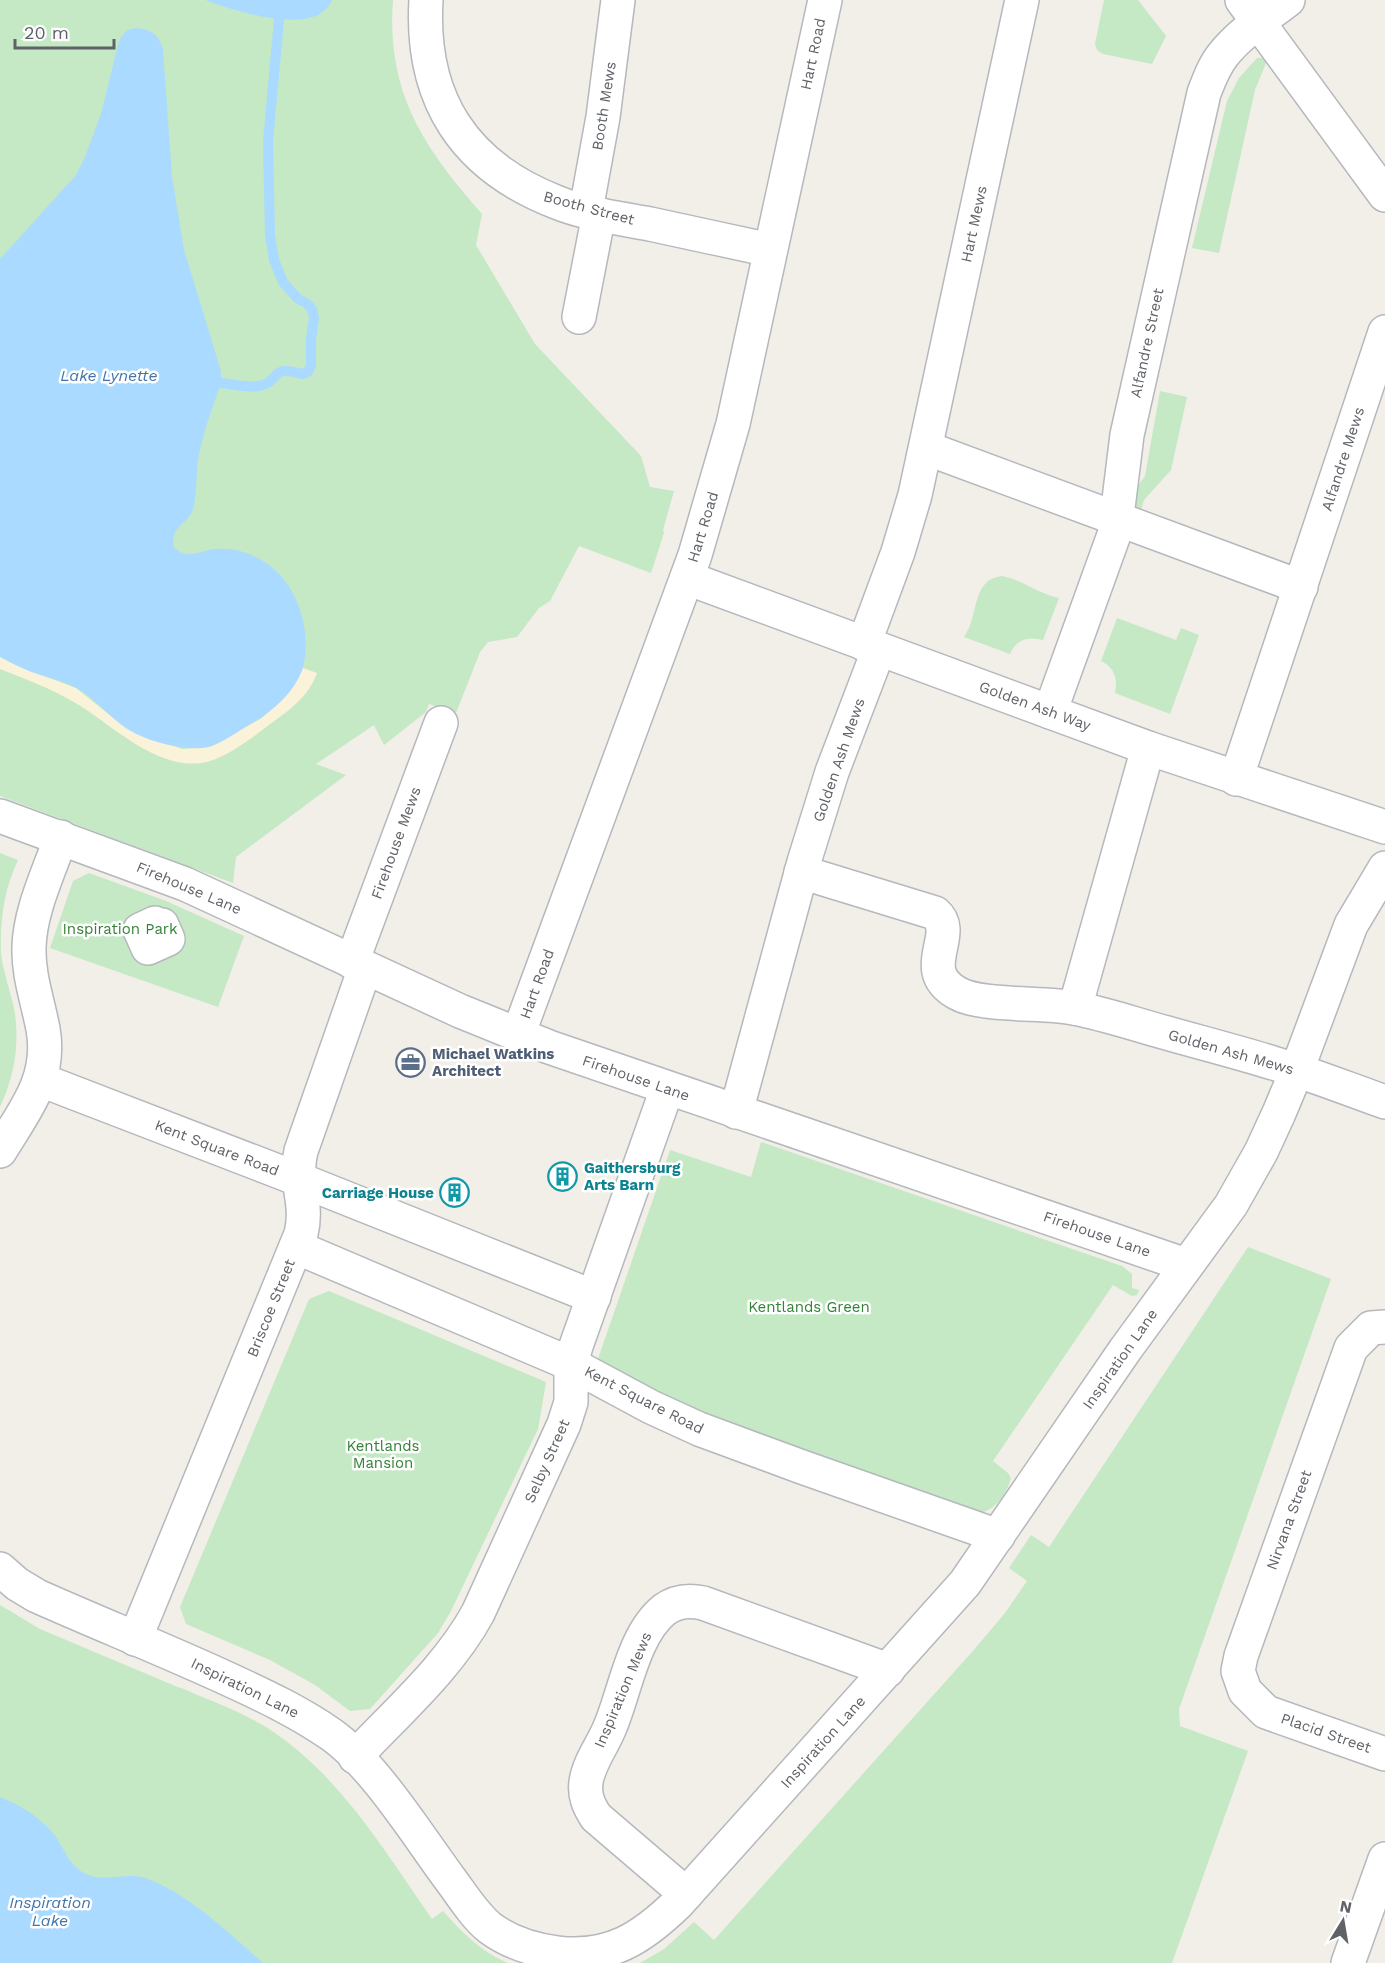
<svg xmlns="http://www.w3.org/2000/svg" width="1385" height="1963" font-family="'Work Sans',sans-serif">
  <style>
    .green { fill: #c5e8c5 }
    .sand { fill: #fbf3d9 }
    .water { fill: #aadaff }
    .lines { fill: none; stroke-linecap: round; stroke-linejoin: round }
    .stream { stroke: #aadaff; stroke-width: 10 }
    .minor-casing { stroke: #b5b8bc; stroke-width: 36 }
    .minor { stroke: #fff; stroke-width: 33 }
    .labels { text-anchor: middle; stroke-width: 5; stroke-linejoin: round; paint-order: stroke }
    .street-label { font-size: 15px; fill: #5f6368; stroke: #fff }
    .park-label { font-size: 15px; fill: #348238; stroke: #fff }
    .service-label { font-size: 15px; font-weight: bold; fill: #4e5e75; stroke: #fff; text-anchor: start }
    .culture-label { font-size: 15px; font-weight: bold; fill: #0d838f; stroke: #fff; text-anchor: start }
    .water-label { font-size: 16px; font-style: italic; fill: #4174aa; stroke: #fff }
  </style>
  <rect width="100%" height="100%" fill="#f1efe8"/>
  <!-- green -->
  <g class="green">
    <path d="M0,0h393c-7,94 32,149 89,214l-6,31 59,99 106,112 9,31 24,4 -11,39 1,3 -13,40 -72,-27 -29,55 -11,7 -22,29 -29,5 -8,10 -24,61 -27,-9 -3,8 -42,33 -10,-20 -58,39 30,11 -110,82 -3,26 -233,-87z"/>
    <path d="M1104,0h34l28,36 -14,28 -49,-10 -6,-4 -2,-6z"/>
    <path d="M1257,58h11l-13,32 -36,163 -27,-5 35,-147 12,-23z"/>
    <path d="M1160,391l27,6 -16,73 -27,30 -4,14 -7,-11 4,-16 8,-11z"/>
    <path d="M1002,576c21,4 37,18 57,22l-16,42c-15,-4 -26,-1 -33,14l-46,-17c15,-20 7,-58 38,-61z"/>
    <path d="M1117,618l59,22 5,-12 18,7 -29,79 -55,-21c3,-14 0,-25 -14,-32z"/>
    <path d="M0,853l18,7c-14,29 -18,60 -17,93 2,19 9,37 13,55 6,34 1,67 -14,99z"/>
    <path d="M89,873l77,28 78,35 -26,71 -168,-59 23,-67z"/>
    <path d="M761,1142l320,110 41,14 10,8v14l7,2 -2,5 -5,1 -19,-11 -120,176 15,12 3,5c-4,15 -16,33 -32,35l-275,-93 -107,-58 73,-212 81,27z"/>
    <path d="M1248,1247l83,32 -152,430 1,17 68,25 -76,212h-532l24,-14 30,-27 20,18 258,-288 33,-39 22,-32 -18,-13 22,-33 18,12z"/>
    <path d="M329,1291l217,91 -8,47 -87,182 -13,22 -68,76 -20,2 -35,-26 -45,-25 -84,-36 -6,-17 129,-308z"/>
    <path d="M0,1605l40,24 140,59 -1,-1c32,14 67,26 96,46 68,47 110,119 157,186l11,-8c20,22 37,40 65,52h-508z"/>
  </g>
  <!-- sand -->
  <path class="sand" d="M0,657l30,14 46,17 51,41 55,20 28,-2 52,-29 23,-21 18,-29 14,5c-9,26 -31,39 -52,55 -16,12 -36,27 -55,33 -43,13 -87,-26 -119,-48 -28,-20 -60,-32 -91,-44z"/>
  <!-- water -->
  <g class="water">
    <path d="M205,0h127c-16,39 -99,10 -127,0z"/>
    <path d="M137,28c16,2 22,7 26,22l9,127 12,73 37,121v12c-8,23 -17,47 -22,71 -4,18 -1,37 -6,55 -5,16 -24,17 -19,39 18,13 24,2 43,1 22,-2 45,8 61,24 23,23 33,63 25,94 -6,23 -31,45 -51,56 -12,7 -31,21 -44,24 -22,5 -63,-6 -82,-19 -18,-12 -31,-30 -50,-40 -15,-9 -32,-11 -47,-17 -10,-4 -19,-9 -29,-14v-398l76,-84 9,-18 16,-43 17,-69c4,-11 7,-16 19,-17z"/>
    <path d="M0,1797c20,8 38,19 52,35 13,15 15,33 34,42 18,9 40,-2 59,4 43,15 84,55 118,85h-263z"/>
  </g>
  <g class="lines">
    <!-- stream -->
    <path class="stream" d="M221,383c11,1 27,5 38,3 23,-4 9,-22 43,-12l6,-2 3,-7v-26l3,-21 -2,-9 -6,-6 -9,-5 -14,-16 -9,-22 -4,-25 -2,-93 11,-123"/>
    <defs>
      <g id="minor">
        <path d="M426,0c-6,99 38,166 130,202 29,12 63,16 94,22 40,9 80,17 120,26"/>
        <path d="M1242,0l143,195"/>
        <path d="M586,210l17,-93 15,-117"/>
        <path d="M579,317l20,-103"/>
        <path d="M926,448l375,139"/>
        <path d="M687,578l461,170 237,79"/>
        <path d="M864,644l34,-92 17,-57 107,-495"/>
        <path d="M1050,712l65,-180 12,-97 77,-342c5,-13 10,-27 19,-38 17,-22 43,-38 65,-55"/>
        <path d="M1236,779l149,-447"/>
        <path d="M0,816l185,68 275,127 89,36 637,218"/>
        <path d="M801,872l134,41c25,21 -20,56 22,80 24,14 87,9 117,15 32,6 63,17 93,25 35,10 71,19 106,30 38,11 75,26 112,39"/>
        <path d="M155,923l2,4 5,-2 6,14 -20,9 -8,-18z"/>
        <path d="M352,962l89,-239"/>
        <path d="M1075,1008l73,-260"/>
        <path d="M518,1035l177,-480 38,-131 92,-424"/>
        <path d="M41,1080l257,99 296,118"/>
        <path d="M736,1112l68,-250 28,-90 47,-123"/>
        <path d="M0,1151c24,-40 52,-72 43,-122 -5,-27 -15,-54 -14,-82 1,-37 20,-75 32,-110"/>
        <path d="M296,1247l275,117 80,43 48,22 103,38 196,69"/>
        <path d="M1385,1327l-14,1 -20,20 -110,308 -3,15 7,20 21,21 119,42"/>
        <path d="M0,1569l17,15 20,12c63,28 128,54 191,83 37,17 71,33 104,56 43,31 86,101 118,144 12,16 24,36 40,49 19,14 44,22 68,25 52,6 84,-15 120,-50l287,-320 160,-233 106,-145 30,-53 18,-39 18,-43 54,-145 34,-57"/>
        <path d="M135,1639l166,-405c8,-33 -8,-51 0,-83l64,-183"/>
        <path d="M355,1757c43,-46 93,-89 123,-144l86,-189 7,-22v-38l5,-18 91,-257"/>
        <path d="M686,1894l-90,-77c-7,-11 -12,-21 -10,-35 3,-20 17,-37 24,-55 15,-35 23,-92 54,-117 12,-9 25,-10 39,-7l185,67"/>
        <path d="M1348,1963l37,-104"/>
      </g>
    </defs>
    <!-- minor casing -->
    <use href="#minor" class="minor-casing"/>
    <!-- minor -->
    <use href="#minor" class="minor"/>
  </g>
  <!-- icons -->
  <defs>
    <symbol id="office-ring" viewBox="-11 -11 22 22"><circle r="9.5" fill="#fff" stroke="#5c6f8a" stroke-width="1.5"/><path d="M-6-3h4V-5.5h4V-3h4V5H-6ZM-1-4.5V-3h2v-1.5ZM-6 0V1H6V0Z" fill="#5c6f8a"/></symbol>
    <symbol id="building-ring" viewBox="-11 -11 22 22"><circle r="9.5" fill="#fff" stroke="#0f9aa8" stroke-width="1.5"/><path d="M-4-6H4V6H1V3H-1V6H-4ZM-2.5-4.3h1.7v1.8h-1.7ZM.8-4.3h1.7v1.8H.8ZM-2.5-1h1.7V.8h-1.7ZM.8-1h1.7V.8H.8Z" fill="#0f9aa8"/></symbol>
  </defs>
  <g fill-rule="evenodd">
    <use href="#office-ring" x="394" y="1046" width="33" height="33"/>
    <use href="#building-ring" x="546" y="1160" width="33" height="33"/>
    <use href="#building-ring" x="438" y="1176" width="33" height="33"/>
  </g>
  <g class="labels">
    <!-- street labels -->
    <g class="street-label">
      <text transform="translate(813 54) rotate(-78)" y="5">Hart Road</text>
      <text transform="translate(604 106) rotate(-81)" y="5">Booth Mews</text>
      <text transform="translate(589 208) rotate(15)" y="5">Booth Street</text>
      <text transform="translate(974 224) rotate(-78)" y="5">Hart Mews</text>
      <text transform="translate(1147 343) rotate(-78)" y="5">Alfandre Street</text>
      <text transform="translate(1343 459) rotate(-72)" y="5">Alfandre Mews</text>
      <text transform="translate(703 527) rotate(-73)" y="5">Hart Road</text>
      <text transform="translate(1035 706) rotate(20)" y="5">Golden Ash Way</text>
      <text transform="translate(839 760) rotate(-71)" y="5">Golden Ash Mews</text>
      <text transform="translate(396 843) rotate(-70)" y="5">Firehouse Mews</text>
      <text transform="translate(189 888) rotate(23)" y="5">Firehouse Lane</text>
      <text transform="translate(537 984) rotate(-70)" y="5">Hart Road</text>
      <text transform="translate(1231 1052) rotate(16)" y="5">Golden Ash Mews</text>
      <text transform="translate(636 1078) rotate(19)" y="5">Firehouse Lane</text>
      <text transform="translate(217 1148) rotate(21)" y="5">Kent Square Road</text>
      <text transform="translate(1097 1234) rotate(19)" y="5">Firehouse Lane</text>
      <text transform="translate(271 1308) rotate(-68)" y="5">Briscoe Street</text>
      <text transform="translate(1120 1359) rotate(-55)" y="5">Inspiration Lane</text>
      <text transform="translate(644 1400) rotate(27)" y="5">Kent Square Road</text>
      <text transform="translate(547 1461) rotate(-66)" y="5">Selby Street</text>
      <text transform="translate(1289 1520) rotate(-70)" y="5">Nirvana Street</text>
      <text transform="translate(245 1688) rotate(26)" y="5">Inspiration Lane</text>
      <text transform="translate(623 1690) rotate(-67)" y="5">Inspiration Mews</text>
      <text transform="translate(1326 1733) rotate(19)" y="5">Placid Street</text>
      <text transform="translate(823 1742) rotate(-48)" y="5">Inspiration Lane</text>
    </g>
    <!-- park labels -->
    <g class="park-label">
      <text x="120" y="934">Inspiration Park</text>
      <text x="809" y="1312">Kentlands Green</text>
      <text x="383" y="1451">Kentlands<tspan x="383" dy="17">Mansion</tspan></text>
    </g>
    <!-- service labels -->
    <g class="service-label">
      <text x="432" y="1059">Michael Watkins<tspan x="432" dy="17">Architect</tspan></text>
    </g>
    <!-- culture labels -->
    <g class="culture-label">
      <text x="584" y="1173">Gaithersburg<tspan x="584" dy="17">Arts Barn</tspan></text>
      <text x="434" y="1198" text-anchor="end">Carriage House</text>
    </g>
    <!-- water labels -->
    <g class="water-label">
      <text x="109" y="381">Lake Lynette</text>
      <text x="50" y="1908">Inspiration<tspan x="50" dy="18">Lake</tspan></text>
    </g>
  </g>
  <!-- north arrow -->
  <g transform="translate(1343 1921) rotate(11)" stroke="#ffffff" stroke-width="4.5" paint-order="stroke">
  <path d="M0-4.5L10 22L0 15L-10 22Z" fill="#5f6368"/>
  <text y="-9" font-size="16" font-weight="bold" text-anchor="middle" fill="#5f6368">N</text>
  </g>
  <!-- scale -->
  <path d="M15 39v9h99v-9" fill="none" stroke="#5f6368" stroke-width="3"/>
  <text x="24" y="39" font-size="18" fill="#5f6368" stroke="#ffffff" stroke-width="4.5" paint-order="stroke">20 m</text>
</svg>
